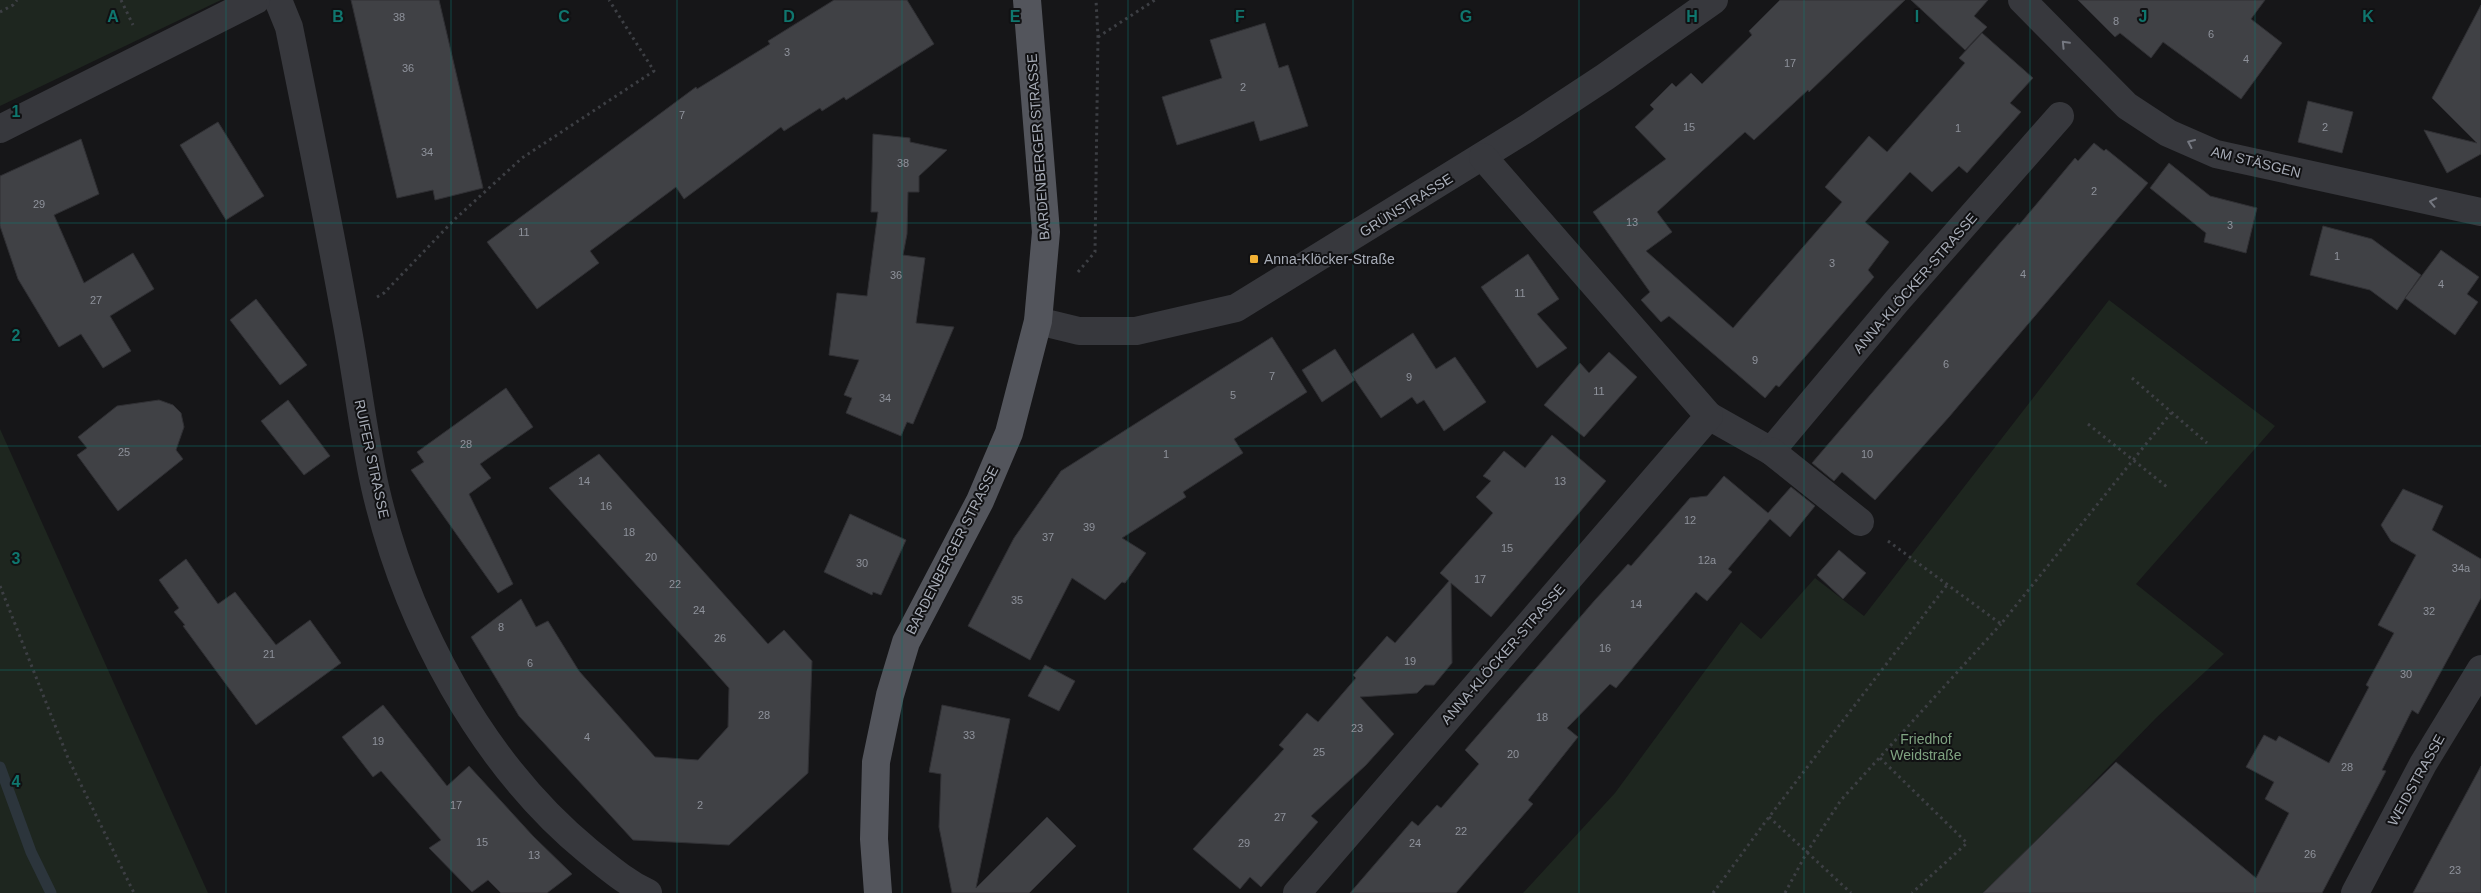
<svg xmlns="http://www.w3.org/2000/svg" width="2481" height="893" font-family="Helvetica,sans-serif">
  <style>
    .green { fill: #1e261f }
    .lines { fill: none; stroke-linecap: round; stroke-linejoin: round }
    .stream { stroke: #2c353c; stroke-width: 11 }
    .building { fill: #404145; stroke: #303034 }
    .path { stroke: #3d3f44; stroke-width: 3; stroke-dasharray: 2.5 4; stroke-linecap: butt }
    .minor { stroke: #37383d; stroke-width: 28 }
    .major { stroke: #53555c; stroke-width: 28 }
    .oneway { stroke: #757881 }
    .grid { fill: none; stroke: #0f766e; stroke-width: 1; stroke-opacity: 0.55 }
    .poi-dot { fill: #f2b134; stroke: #111113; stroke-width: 2 }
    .labels { text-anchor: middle; stroke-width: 4; stroke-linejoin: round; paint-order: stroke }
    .number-label { font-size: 11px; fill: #8e929b }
    .street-label { font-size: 14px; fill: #a8adb8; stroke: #111113 }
    .poi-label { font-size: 14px; fill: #a8adb8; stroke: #111113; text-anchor: start }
    .park-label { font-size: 14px; fill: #7fa381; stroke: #111113 }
    .grid-label { font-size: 16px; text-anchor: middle; font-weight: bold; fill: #0f766e; stroke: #111113; stroke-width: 4; stroke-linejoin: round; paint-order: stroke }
  </style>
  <rect width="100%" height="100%" fill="#161618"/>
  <!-- green -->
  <g class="green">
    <path d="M0,0h221l-221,106z"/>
    <path d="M2109,300l166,126 -139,158 88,70 -68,64 -170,175h-463l92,-100 126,-171 20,17 54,-61 49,38z"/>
    <path d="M0,429l208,464h-208z"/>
  </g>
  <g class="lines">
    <!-- stream -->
    <path class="stream" d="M0,767l31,85 20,41"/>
  </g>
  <!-- building -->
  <g class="building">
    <path d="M351,0h88l44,188 -48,12 -2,-10 -36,8z"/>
    <path d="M834,0h73l27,44 -88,56 -2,-3 -22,14 -2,-3 -36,23 -3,-4 -97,72 -8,-12 -86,64 9,12 -62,46 -50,-67 209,-155 1,2 73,-45 -2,-3z"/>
    <path d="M1780,0h125l-96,92 -1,-2 -54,50 -9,-8 -88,80 15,20 -26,19 87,77 109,-126 -17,-15 44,-51 18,16 78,-89 -6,-5 23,-25 51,45 -23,25 11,9 -54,61 -8,-7 -27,26 -22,-20 -45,50 24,20 -21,28 6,7 -95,110 -3,-2 -11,13 -96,-82 -8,6 -20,-22 9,-8 -57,-80 73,-53 -31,-32 19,-18 -4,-4 22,-22 4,4 15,-14 11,11 50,-49 -3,-4z"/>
    <path d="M1911,0h77l-14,16 13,11 -22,23z"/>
    <path d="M2078,0h187l-14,19 31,24 -41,56 -78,-57 -12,16 -31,-25 -5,4z"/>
    <path d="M2481,5v149l-34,19 -23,-43 53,13 -45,-45z"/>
    <path d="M1265,23l14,45 9,-3 20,61 -48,15 -6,-20 -77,24 -15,-48 60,-19 -12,-38z"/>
    <path d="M2308,101l45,11 -11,41 -44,-11z"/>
    <path d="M218,122l46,74 -38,24 -46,-75z"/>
    <path d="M873,134l37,4v4l37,8 -28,26v16h-11l-1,42 -4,21 22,3 -9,65 38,4 -41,97 -6,-2 -6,14 -55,-23 6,-15 -8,-3 15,-35 -30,-5 8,-62 30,3 11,-84h-7z"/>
    <path d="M81,139l18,55 -45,21 30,68 49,-30 21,36 -44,27 21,35 -28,17 -22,-34 -22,13 -41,-68 -18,-53v-50z"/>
    <path d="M2094,143l10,8 2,-2 42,34 -199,234 -74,83 -33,-28 -8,9 -22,-18 189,-221 17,-19 1,2 56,-67 3,3z"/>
    <path d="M2169,163l41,33 47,12 -11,45 -42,-11 2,-9 -56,-45z"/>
    <path d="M2323,226l49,13 49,36 -24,35 -27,-20 -60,-15z"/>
    <path d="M2441,250l38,27 -12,17 11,8 -23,33 -50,-37z"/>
    <path d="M1528,254l31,45 -22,15 30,34 -30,20 -56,-81z"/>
    <path d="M256,299l51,66 -27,20 -50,-65z"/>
    <path d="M1413,333l23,36 19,-12 31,45 -42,29 -20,-31 -7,4 -5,-7 -31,21 -30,-44z"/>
    <path d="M1272,337l35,55 -73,47 9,14 -60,39 3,5 -64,41 24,15 -21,30 -3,-1 -17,18 -33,-22 -42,82 -62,-34 46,-88 47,-67z"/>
    <path d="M1335,349l20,31 -33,22 -20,-32z"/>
    <path d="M1609,352l28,25 -53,60 -40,-32 36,-42 9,10z"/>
    <path d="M506,388l27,39 -53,37 11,14 -22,16 44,90 -15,9 -87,-123 13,-8 -7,-10z"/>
    <path d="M159,400l14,5 8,8 3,14 -8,23 7,9 -65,52 -41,-56 10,-7 -9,-11 39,-31z"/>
    <path d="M288,400l42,56 -26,19 -43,-54z"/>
    <path d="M1552,435l54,46 -115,136 -40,-34 1,80 -18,22h-9l-8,8 -57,4 34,37 -28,31 -55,51 7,6 -57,65 -11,-10 -10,12 -47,-40 91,-100 -5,-4 28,-32 11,9 38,-44 -3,-3 34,-39 8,7 54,-62 -9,-8 53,-60 -17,-16 15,-16 -8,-5 21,-25 21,17z"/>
    <path d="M599,454l169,190 16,-14 28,31 -4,112 -79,72 -96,-5 -114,-124 -48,-79 50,-38 15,28 12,-6 31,50 76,86 43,3 30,-33 1,-39 -180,-200z"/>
    <path d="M1724,476l44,37 23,-26 24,19 -25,31 -20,-18 -42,50 4,3 -25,29 -11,-9 -80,96 -6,-4 -43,44 11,9 -50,63 5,4 -77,89h-106l62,-72 6,5 19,-21 4,3 38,-44 -14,-14 130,-150 33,-36 3,2 59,-68 17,-2z"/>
    <path d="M2403,489l40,17 -11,24 49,29v39l-63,116 -6,-4 -30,60 4,1 -64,122h-339l133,-131 140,116 33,-65 -24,-14 9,-17 -28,-15 18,-32 12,6 3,-5 50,27 40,-76 -3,-2 28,-52 -16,-8 38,-70 -25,-14 -10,-16z"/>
    <path d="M850,514l56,26 -25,55 -8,-3 -1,3 -48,-23z"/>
    <path d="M1839,550l27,23 -23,26 -26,-24z"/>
    <path d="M186,559l32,45 17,-12 41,53 34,-25 31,43 -85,62 -73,-99 2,-1 -11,-13 5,-4 -20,-28z"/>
    <path d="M1045,665l30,16 -16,30 -31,-15z"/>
    <path d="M383,705l64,81 22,-20 64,70 39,38 -25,19h-46l-13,-13 -16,12 -43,-44 12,-8 -60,-69 -8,6 -31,-40z"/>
    <path d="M942,705l68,14 -34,169 71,-71 29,29 -47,47h-77l-13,-66 2,-53 -12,-2z"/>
    <path d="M2481,766v127h-68l27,-51z"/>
  </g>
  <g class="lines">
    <!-- path -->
    <g class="path">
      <path d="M121,0l12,25"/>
      <path d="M0,12l13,-7 4,-5"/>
      <path d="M1098,37l57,-37"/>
      <path d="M1078,272l17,-20 3,-215 -2,-37"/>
      <path d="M377,297l7,-4 71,-74 67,-61 132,-87 -45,-71"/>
      <path d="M2132,378l75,65"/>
      <path d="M2088,424l79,63"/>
      <path d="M1888,541l113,83 170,-211"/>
      <path d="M0,586l68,172 66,135"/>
      <path d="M1880,758l87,85 -55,50"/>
      <path d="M1769,817l82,76"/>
      <path d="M1713,893l56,-76 178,-232"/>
      <path d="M1785,893l22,-41 34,-52 160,-176"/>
    </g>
    <!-- minor -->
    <g class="minor">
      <path d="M278,0l11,27c19,94 38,188 55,282 12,60 18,119 31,178 31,135 106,276 213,364 20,16 37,31 60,42"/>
      <path d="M2022,0l105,106 41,27 48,21 265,58"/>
      <path d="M0,129l256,-129"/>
      <path d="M1038,321l41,10h57l100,-23 290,-179 79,-52 109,-77"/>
      <path d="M1709,416l62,35 125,-149 164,-186"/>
      <path d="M1771,451l89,71"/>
      <path d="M1297,893l412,-477 -226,-259"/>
      <path d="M2355,893l68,-129 58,-95"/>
    </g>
    <!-- major -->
    <path class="major" d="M878,893l-4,-54 2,-77 14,-67 16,-53 74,-141 29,-68 29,-112 8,-89 -19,-232"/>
  </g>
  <!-- one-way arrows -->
  <defs><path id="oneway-chevron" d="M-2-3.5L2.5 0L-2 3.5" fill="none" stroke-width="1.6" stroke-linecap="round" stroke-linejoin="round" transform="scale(1.25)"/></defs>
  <g class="oneway">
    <use href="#oneway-chevron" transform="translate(2065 44) rotate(-134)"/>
    <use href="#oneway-chevron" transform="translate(2191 143) rotate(-156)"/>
    <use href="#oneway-chevron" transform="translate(2433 202) rotate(-168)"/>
  </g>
  <!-- grid -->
  <path class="grid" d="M226,0v893M451,0v893M677,0v893M902,0v893M1128,0v893M1353,0v893M1579,0v893M1804,0v893M2030,0v893M2255,0v893M0,223h2481M0,446h2481M0,670h2481"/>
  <!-- markers -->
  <rect class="poi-dot" x="1249" y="254" width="10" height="10" rx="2.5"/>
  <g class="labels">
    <!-- number labels -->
    <g class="number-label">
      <text x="399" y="21">38</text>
      <text x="2116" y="25">8</text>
      <text x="2211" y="38">6</text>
      <text x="787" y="56">3</text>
      <text x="2246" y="63">4</text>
      <text x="1790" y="67">17</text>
      <text x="408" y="72">36</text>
      <text x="1243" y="91">2</text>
      <text x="682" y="119">7</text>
      <text x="1689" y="131">15</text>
      <text x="2325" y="131">2</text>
      <text x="1958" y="132">1</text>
      <text x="427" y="156">34</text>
      <text x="903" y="167">38</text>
      <text x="2094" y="195">2</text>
      <text x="39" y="208">29</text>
      <text x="1632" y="226">13</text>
      <text x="2230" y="229">3</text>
      <text x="524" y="236">11</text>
      <text x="2337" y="260">1</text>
      <text x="1832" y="267">3</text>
      <text x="2023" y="278">4</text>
      <text x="896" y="279">36</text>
      <text x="2441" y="288">4</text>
      <text x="1520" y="297">11</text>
      <text x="96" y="304">27</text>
      <text x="1755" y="364">9</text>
      <text x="1946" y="368">6</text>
      <text x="1272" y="380">7</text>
      <text x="1409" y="381">9</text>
      <text x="1599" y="395">11</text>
      <text x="1233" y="399">5</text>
      <text x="885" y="402">34</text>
      <text x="466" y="448">28</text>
      <text x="124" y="456">25</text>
      <text x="1166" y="458">1</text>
      <text x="1867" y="458">10</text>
      <text x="584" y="485">14</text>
      <text x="1560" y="485">13</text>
      <text x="606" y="510">16</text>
      <text x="1690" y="524">12</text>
      <text x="1089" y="531">39</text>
      <text x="629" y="536">18</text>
      <text x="1048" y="541">37</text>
      <text x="1507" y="552">15</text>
      <text x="651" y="561">20</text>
      <text x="1707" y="564">12a</text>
      <text x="862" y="567">30</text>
      <text x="2461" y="572">34a</text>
      <text x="1480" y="583">17</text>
      <text x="675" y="588">22</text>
      <text x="1017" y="604">35</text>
      <text x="1636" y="608">14</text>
      <text x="699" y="614">24</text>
      <text x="2429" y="615">32</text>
      <text x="501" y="631">8</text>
      <text x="720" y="642">26</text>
      <text x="1605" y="652">16</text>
      <text x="269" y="658">21</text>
      <text x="1410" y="665">19</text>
      <text x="530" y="667">6</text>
      <text x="2406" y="678">30</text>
      <text x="764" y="719">28</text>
      <text x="1542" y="721">18</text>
      <text x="1357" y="732">23</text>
      <text x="969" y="739">33</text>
      <text x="587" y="741">4</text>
      <text x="378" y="745">19</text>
      <text x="1319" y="756">25</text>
      <text x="1513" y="758">20</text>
      <text x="2347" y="771">28</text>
      <text x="456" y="809">17</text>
      <text x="700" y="809">2</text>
      <text x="1280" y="821">27</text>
      <text x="1461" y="835">22</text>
      <text x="482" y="846">15</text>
      <text x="1244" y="847">29</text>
      <text x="1415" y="847">24</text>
      <text x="2310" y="858">26</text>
      <text x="534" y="859">13</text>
      <text x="2455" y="874">23</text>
    </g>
    <!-- street labels -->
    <g class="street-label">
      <text transform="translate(1038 147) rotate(-94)" y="5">BARDENBERGER STRASSE</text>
      <text transform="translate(2256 162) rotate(14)" y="5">AM STÄSGEN</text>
      <text transform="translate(1406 205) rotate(-32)" y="5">GRÜNSTRASSE</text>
      <text transform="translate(1915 283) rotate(-49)" y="5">ANNA-KLÖCKER-STRASSE</text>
      <text transform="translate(372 459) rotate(78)" y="5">RUIFER STRASSE</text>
      <text transform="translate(952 550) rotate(-63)" y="5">BARDENBERGER STRASSE</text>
      <text transform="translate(1503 654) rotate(-49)" y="5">ANNA-KLÖCKER-STRASSE</text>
      <text transform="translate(2416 780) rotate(-61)" y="5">WEIDSTRASSE</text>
    </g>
    <!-- poi labels -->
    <g class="poi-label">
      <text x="1264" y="264">Anna-Klöcker-Straße</text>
    </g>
    <!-- park labels -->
    <g class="park-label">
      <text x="1926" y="744">Friedhof<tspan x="1926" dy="16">Weidstraße</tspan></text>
    </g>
  </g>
  <g class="grid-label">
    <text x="113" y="22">A</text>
    <text x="338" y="22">B</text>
    <text x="564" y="22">C</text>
    <text x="789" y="22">D</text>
    <text x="1015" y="22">E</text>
    <text x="1240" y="22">F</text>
    <text x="1466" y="22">G</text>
    <text x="1692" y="22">H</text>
    <text x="1917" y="22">I</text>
    <text x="2143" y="22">J</text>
    <text x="2368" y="22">K</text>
    <text x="16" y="117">1</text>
    <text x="16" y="341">2</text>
    <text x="16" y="564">3</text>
    <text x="16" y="787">4</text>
  </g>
</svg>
